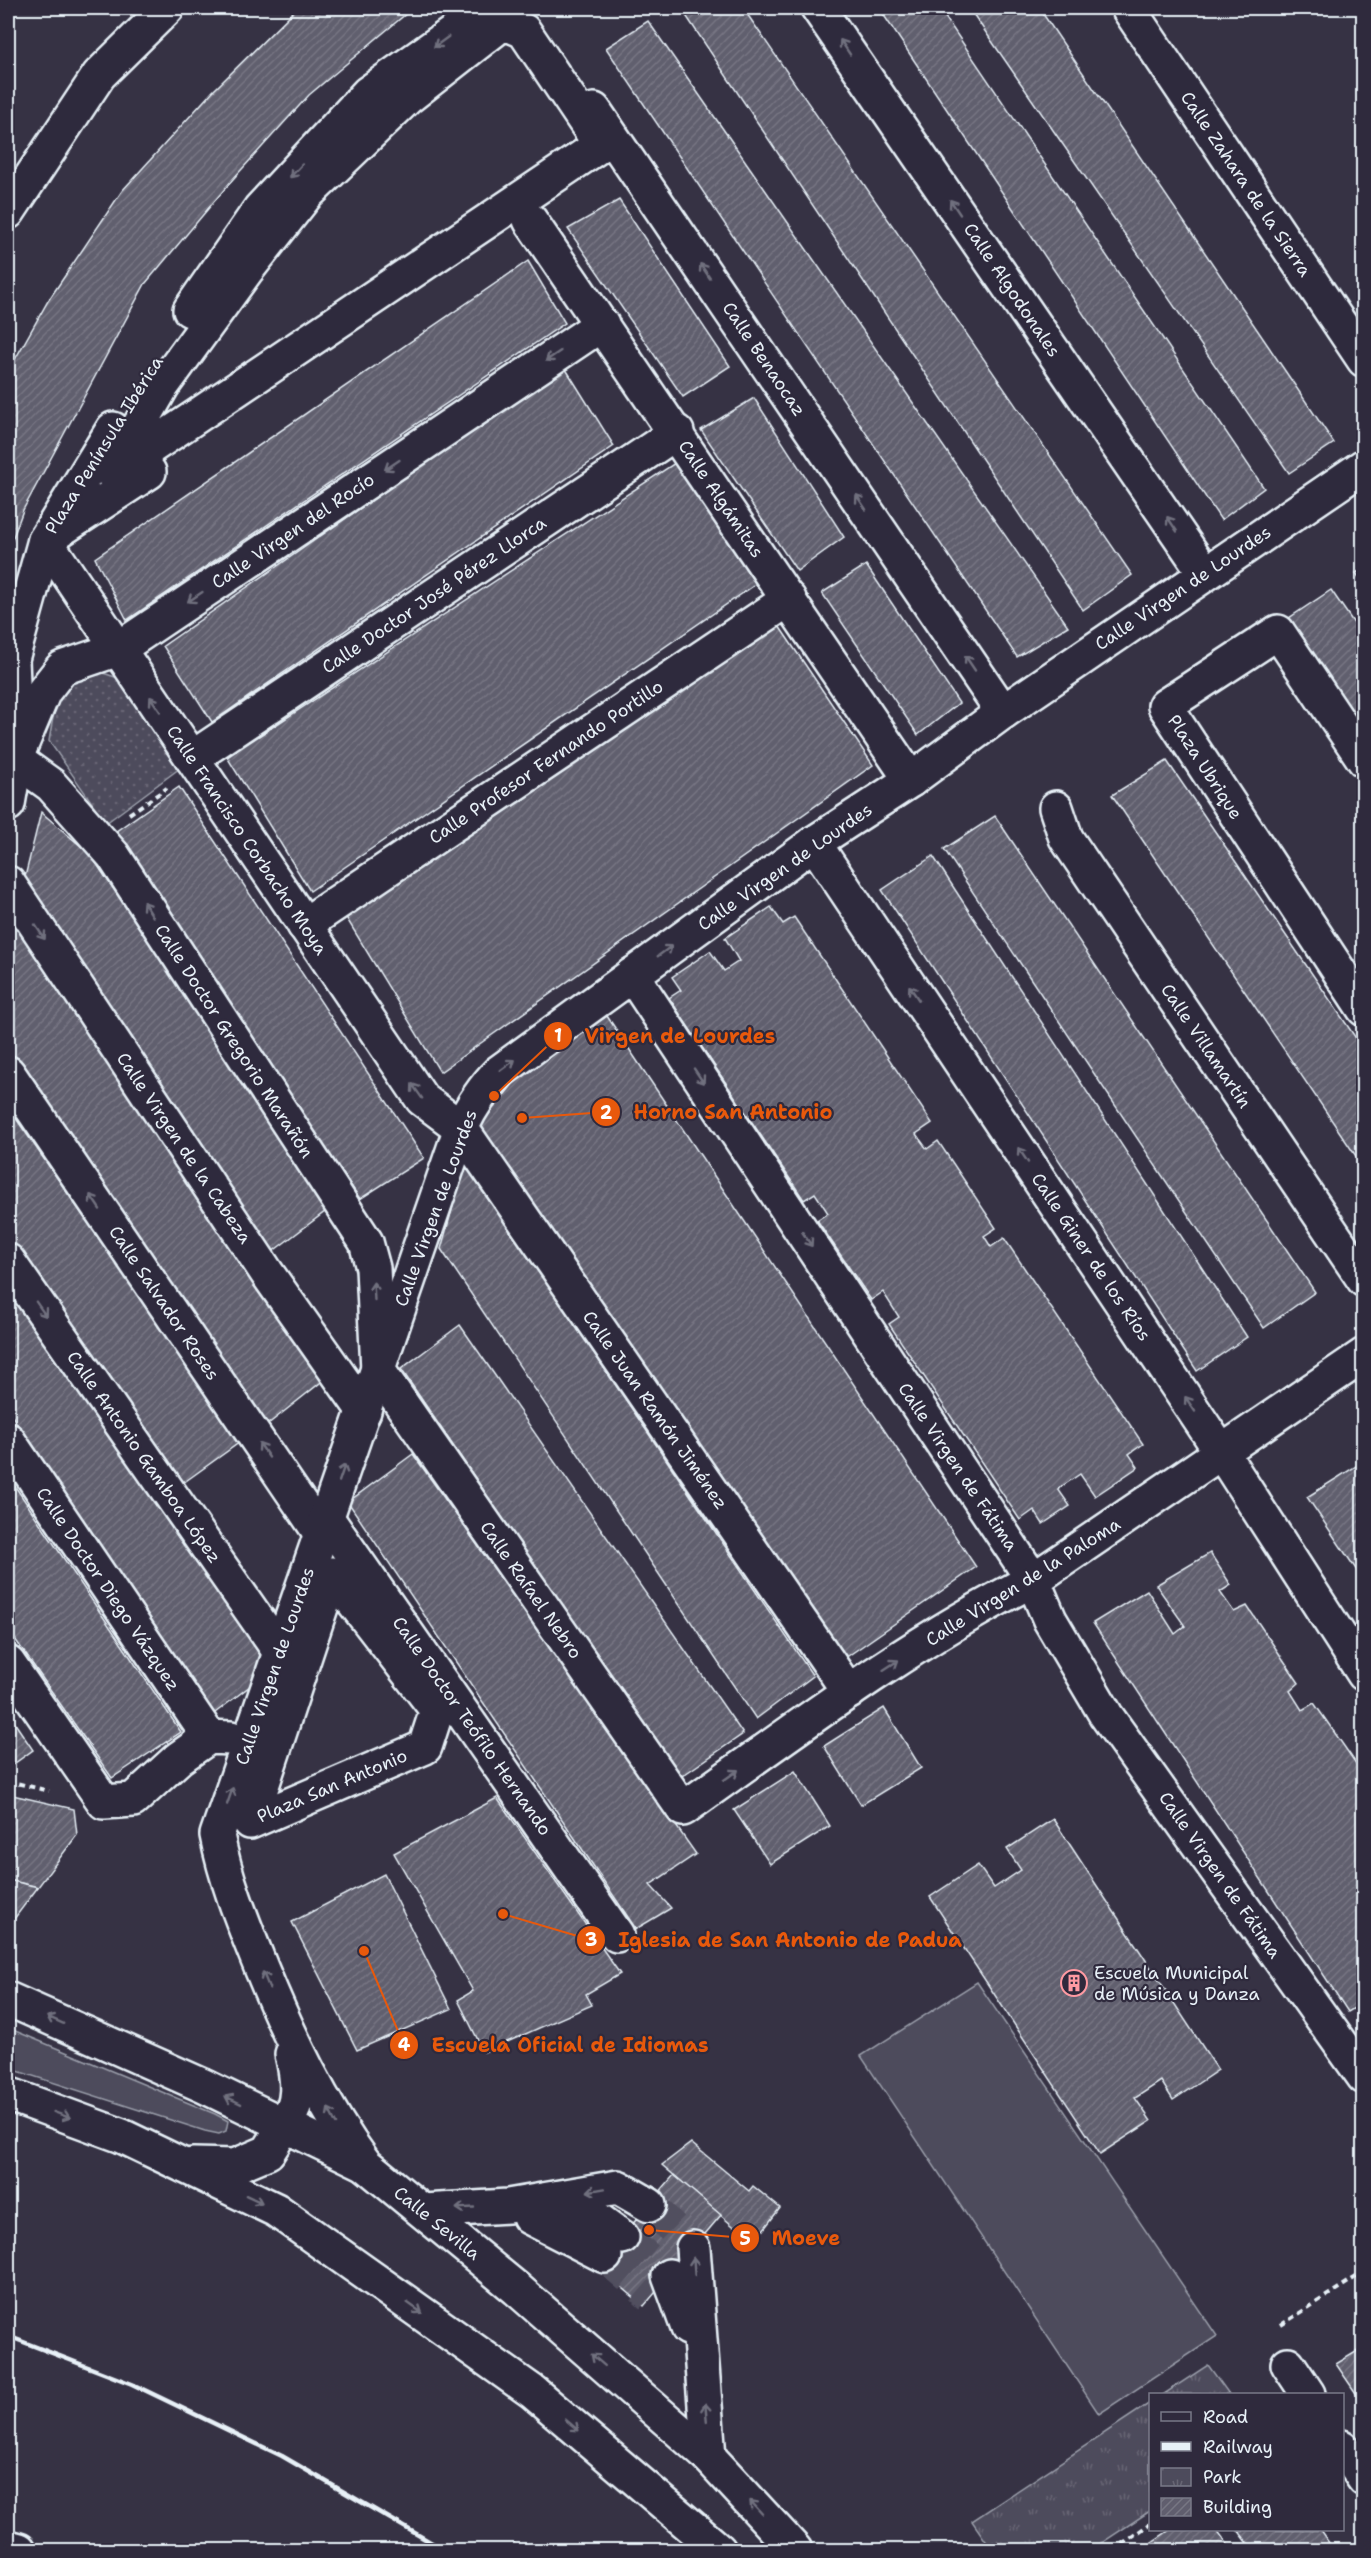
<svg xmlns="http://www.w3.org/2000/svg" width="1371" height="2558" font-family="'Shantell Sans',sans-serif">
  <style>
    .grass { fill: #4d4b5c; stroke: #9a9eaa; stroke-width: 1.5 }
    .park { fill: url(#park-tufts); stroke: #9a9eaa; stroke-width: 1.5 }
    .garden { fill: url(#garden-dots); stroke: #9a9eaa; stroke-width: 1.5 }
    .building { fill: url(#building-hatch); stroke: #e8f1f8; stroke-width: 1.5 }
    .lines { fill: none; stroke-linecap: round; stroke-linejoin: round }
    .minor-tunnel { stroke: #514f5f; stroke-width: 33; stroke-dasharray: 33 16; stroke-linecap: butt }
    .minor-casing { stroke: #e8f1f8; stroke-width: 38 }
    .major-casing { stroke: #e8f1f8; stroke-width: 38 }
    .path { stroke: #e8f1f8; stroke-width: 4; stroke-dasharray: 6 4.5; stroke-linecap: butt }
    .minor { stroke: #2f2a3d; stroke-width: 33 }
    .major { stroke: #2f2a3d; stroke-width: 33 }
    .rail { stroke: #e8f1f8; stroke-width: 4.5 }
    .oneway { stroke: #70707e }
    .labels { text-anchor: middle; stroke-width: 4.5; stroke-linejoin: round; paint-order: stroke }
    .street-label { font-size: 18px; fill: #e8f1f8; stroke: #2f2a3d }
    .poi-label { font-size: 18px; fill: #e8f1f8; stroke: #2f2a3d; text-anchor: start }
    .leader { fill: none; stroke: #e8590c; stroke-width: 2 }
    .callout-dot { fill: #e8590c; stroke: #2f2a3d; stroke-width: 2 }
    .mark-label { font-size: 18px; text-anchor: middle; font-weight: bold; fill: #fff }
    .callout-label { font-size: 20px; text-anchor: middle; font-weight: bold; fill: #e8590c; stroke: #2f2a3d; stroke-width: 4.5; stroke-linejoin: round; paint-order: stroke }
  </style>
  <defs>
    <pattern id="park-tufts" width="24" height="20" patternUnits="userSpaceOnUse" patternTransform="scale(1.5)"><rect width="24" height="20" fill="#4d4b5c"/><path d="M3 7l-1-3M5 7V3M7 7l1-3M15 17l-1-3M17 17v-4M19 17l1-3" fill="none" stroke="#676574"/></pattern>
    <pattern id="garden-dots" width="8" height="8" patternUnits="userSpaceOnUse" patternTransform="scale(1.5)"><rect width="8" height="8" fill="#4d4b5c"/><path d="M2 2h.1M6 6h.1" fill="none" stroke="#676574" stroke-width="1.8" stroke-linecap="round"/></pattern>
    <pattern id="building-hatch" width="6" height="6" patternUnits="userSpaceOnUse" patternTransform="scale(1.5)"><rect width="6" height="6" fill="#605e6e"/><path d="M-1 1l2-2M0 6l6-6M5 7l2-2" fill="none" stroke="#777683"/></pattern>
  </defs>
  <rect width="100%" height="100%" fill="#363244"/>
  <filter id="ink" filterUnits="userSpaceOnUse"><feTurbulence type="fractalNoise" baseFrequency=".0167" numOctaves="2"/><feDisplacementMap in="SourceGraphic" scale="12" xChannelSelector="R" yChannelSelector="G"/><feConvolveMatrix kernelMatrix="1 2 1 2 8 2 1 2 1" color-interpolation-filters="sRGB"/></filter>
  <g filter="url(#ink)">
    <!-- grass -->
    <g class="grass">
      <path d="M977,1982l240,354 -118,78 -238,-358z"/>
      <path d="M8,2028l207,86 13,7 -2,10 -7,3 -14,-3 -197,-63z"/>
    </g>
    <!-- park -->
    <g class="park">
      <path d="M1208,2365l21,29h-65z"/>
      <path d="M1150,2403v108l-59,39h-99l-20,-29z"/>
    </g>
    <!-- garden -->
    <path class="garden" d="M91,669l30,10 59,89 -74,55 -57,-82c6,-38 8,-50 42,-72z"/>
    <!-- building -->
    <g class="building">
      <path d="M297,8h116l-104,87 -76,84 -88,105 -122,226 -15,41v-179l40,-71 74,-110 90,-99z"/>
      <path d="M681,8h62l389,567 -49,35z"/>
      <path d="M879,8h60l325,480 -43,32z"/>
      <path d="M969,8h70l295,435 -45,30z"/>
      <path d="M648,21l420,605 -51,31 -411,-609z"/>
      <path d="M619,200l111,166 -47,31 -115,-168z"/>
      <path d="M528,261l37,62 -438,297 -32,-62z"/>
      <path d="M564,366l50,80 -402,276 -49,-76z"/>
      <path d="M754,398l90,139 -47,34 -96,-141z"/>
      <path d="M675,463l81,121 -446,307 -83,-134z"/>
      <path d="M866,565l93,138 -41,32 -96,-142z"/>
      <path d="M1364,568v17l-8,-12z"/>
      <path d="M1331,590l33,48v93l-75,-113z"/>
      <path d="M777,623l96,142 -433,307 -96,-158z"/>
      <path d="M1167,761l197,289v118l-252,-373z"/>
      <path d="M179,787l245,371 -64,41 -248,-365z"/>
      <path d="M41,812l49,42 240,354 -62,47 -246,-366z"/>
      <path d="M995,816l320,476 -51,36 -320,-479z"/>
      <path d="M933,856l314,481 -50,34 -315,-481z"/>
      <path d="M771,907l12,17 11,-7 138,206 -16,11 11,15 11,-8 58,87 -12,8 7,11 13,-9 139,206 -14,10 9,13 -43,29 -15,-22 -22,15 12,17 -27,18 -9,-14 -14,10 -131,-196 10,-7 -16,-25 -12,8 -54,-80 11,-7 -13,-20 -11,7 -135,-202 12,-8 -9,-13 38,-26 14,20 15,-10 -14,-23z"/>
      <path d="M9,909l316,470 -58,46 -259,-378z"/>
      <path d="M607,1016l369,551 -131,91 -365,-533 43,-53z"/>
      <path d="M8,1107l232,335 -57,41 -175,-244z"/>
      <path d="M465,1163l348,513 -57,43 -315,-470z"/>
      <path d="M8,1289l253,367 -11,30 -39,30 -203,-306z"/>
      <path d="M460,1325l283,409 -64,44 -278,-409z"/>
      <path d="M413,1454l283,400 -46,31 21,23 -35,21 -288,-427z"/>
      <path d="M1364,1461v120l-57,-84z"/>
      <path d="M8,1476l173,256 -69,46 -104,-149z"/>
      <path d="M1210,1553l21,32 -11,7 14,20 13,-6 52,77 -9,8 12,19 12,-7 50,72v227l-16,10 -255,-389 54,-33 28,44 10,-8 -29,-41z"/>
      <path d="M884,1708l37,60 -60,37 -37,-59z"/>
      <path d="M8,1713l25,37 -25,18z"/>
      <path d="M795,1771l35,55 -60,38 -36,-54z"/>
      <path d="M8,1794l66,15 3,26 -39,52 -30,-7z"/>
      <path d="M497,1798l123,176 -34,20 6,11 -108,47 -26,-52 15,-9 -79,-138z"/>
      <path d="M1053,1819l165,251 -45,30 -12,-19 -26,17 16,23 -51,33 -170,-257 48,-32 16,23 27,-18 -14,-21z"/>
      <path d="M384,1874l67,135 -94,41 -65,-128z"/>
      <path d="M8,1880l30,7 -30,40z"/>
      <path d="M691,2143l58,48 4,-5 27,22 -27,35 -91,-78z"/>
      <path d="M674,2175l47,40 -77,91 -47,-40z"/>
      <path d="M1364,2347v58l-28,-41z"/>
      <path d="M1170,2530h47l15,20h-75l-5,-8z"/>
      <path d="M1238,2530h82l14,20h-81z"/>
    </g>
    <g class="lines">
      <!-- minor-tunnel -->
      <g class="minor-tunnel">
        <path d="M649,2205l44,43"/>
        <path d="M622,2237l47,39"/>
        <path d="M605,2256l46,40"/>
      </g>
      <defs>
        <g id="minor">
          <path d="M818,8l387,565"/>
          <path d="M1128,8l236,352"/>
          <path d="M510,25l14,6 72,107v10l-484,325 51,-88 83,-114 60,-76 101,-97 92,-72z"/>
          <path d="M594,110l409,602"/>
          <path d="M8,212l91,-137 68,-67"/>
          <path d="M530,220l381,560"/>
          <path d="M190,310l70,-101 108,-116 120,-85"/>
          <path d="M54,534l95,-62"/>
          <path d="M45,540l377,559 39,29 388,564"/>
          <path d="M20,748l24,-57 18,-23 56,-19 484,-325"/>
          <path d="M8,754l43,31 62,70 253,387 7,26 5,102 305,439c113,-80 226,-166 350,-229l331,-225"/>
          <path d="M192,758l485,-326"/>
          <path d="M1364,760l-86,-128 -113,74 199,303"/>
          <path d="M8,804l8,-46 -4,-99 33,-119 68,-111"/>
          <path d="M1056,808l10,30 298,442"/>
          <path d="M814,843l408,610 142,221"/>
          <path d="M8,883l259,390 97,138"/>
          <path d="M304,925l485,-326"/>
          <path d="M632,975l401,605 17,40 56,95 258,362"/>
          <path d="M8,1073l313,461"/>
          <path d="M8,1261l272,391"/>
          <path d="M8,1440l201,297"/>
          <path d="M326,1517l291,418"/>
          <path d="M332,1574l105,136 -12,37 -175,75z"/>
          <path d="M8,1663l96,139 29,-2 46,-42 30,-21 22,1"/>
          <path d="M285,2125c16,-23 13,-45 7,-71"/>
          <path d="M365,2164c-44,-60 -75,-126 -103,-194 -18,-45 -36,-88 -45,-135l244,-707c10,-21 21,-39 38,-56l315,-229 97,-63 92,-68 361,-246"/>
          <path d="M539,2210l57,8 26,19"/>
          <path d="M423,2211l85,-5 110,-19 31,18"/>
          <path d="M529,2217l76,39"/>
          <path d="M693,2248l16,209"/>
          <path d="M669,2276l19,52"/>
          <path d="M1288,2364l20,30"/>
          <path d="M1342,2447l22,32"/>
          <path d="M8,2547l11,3"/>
        </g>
        <g id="major">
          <path d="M8,1999l196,87 161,78 152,125 192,168 86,93"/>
          <path d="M8,2094l114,42 154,74 257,182 186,158"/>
          <path d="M193,2165l42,1 33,-14 17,-27"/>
        </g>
      </defs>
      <!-- minor casing -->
      <use href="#minor" class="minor-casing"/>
      <!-- major casing -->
      <use href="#major" class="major-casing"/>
      <!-- path -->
      <g class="path">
        <path d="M129,814l38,-26"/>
        <path d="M8,1781l41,10"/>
        <path d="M1281,2325l83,-53"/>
        <path d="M1113,2550l37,-26"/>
      </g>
      <!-- minor -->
      <use href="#minor" class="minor"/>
      <!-- major -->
      <use href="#major" class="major"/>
      <!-- rail -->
      <path class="rail" d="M8,2336l124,48 150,72 162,94"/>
    </g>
    <!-- one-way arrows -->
    <defs><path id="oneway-shaft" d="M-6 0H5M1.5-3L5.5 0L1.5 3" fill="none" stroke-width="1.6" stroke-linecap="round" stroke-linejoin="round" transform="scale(1.5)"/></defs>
    <g class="oneway">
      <use href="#oneway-shaft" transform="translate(441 42) rotate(144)"/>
      <use href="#oneway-shaft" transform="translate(845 47) rotate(-124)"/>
      <use href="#oneway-shaft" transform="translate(296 171) rotate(133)"/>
      <use href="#oneway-shaft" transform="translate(955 207) rotate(-124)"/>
      <use href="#oneway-shaft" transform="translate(705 271) rotate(-124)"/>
      <use href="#oneway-shaft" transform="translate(553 356) rotate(146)"/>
      <use href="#oneway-shaft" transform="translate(392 465) rotate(146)"/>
      <use href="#oneway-shaft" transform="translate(861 502) rotate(-124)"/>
      <use href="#oneway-shaft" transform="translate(1172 524) rotate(-124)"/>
      <use href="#oneway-shaft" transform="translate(195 597) rotate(146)"/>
      <use href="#oneway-shaft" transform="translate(970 663) rotate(-124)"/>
      <use href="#oneway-shaft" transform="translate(155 704) rotate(-124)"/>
      <use href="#oneway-shaft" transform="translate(148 909) rotate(-123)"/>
      <use href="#oneway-shaft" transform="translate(40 932) rotate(56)"/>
      <use href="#oneway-shaft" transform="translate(665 951) rotate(-36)"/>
      <use href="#oneway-shaft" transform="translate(914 993) rotate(-124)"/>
      <use href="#oneway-shaft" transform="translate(508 1065) rotate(-36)"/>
      <use href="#oneway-shaft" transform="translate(699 1076) rotate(56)"/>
      <use href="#oneway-shaft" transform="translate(417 1091) rotate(-125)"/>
      <use href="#oneway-shaft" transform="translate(1023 1155) rotate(-124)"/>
      <use href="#oneway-shaft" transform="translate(95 1202) rotate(-124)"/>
      <use href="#oneway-shaft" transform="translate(807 1239) rotate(56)"/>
      <use href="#oneway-shaft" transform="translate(374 1291) rotate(-93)"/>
      <use href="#oneway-shaft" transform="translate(41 1309) rotate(55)"/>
      <use href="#oneway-shaft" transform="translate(1190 1404) rotate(-124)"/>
      <use href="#oneway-shaft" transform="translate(264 1450) rotate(-124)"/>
      <use href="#oneway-shaft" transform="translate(342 1473) rotate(-71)"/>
      <use href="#oneway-shaft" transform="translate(891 1665) rotate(-33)"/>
      <use href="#oneway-shaft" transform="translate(731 1775) rotate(-35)"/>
      <use href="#oneway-shaft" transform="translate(230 1796) rotate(-71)"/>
      <use href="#oneway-shaft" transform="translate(266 1980) rotate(-112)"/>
      <use href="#oneway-shaft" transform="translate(55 2020) rotate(-156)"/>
      <use href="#oneway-shaft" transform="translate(233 2100) rotate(-154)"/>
      <use href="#oneway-shaft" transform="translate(62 2115) rotate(20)"/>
      <use href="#oneway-shaft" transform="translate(332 2116) rotate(-117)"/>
      <use href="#oneway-shaft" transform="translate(596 2190) rotate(170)"/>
      <use href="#oneway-shaft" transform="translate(254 2199) rotate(25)"/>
      <use href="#oneway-shaft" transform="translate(465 2208) rotate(177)"/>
      <use href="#oneway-shaft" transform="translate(694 2266) rotate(-94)"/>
      <use href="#oneway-shaft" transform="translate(415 2308) rotate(35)"/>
      <use href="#oneway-shaft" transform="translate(598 2360) rotate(-139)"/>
      <use href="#oneway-shaft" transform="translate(706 2412) rotate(-95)"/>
      <use href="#oneway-shaft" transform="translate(572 2425) rotate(40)"/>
      <use href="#oneway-shaft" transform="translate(756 2507) rotate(-132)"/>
    </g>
  </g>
  <!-- icons -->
  <defs>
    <symbol id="building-ring" viewBox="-11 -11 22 22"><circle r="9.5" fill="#2f2a3d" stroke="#ff9aa2" stroke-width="1.5"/><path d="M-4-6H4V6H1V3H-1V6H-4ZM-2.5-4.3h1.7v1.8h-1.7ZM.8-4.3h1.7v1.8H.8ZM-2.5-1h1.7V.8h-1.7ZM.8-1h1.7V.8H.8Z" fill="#ff9aa2"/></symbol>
  </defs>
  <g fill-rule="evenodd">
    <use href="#building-ring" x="1059" y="1968" width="30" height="30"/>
  </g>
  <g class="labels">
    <!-- street labels -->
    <g class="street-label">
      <text transform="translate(1246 184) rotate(56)" y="6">Calle Zahara de la Sierra</text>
      <text transform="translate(1012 290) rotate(56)" y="6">Calle Algodonales</text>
      <text transform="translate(764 359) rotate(56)" y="6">Calle Benaocaz</text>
      <text transform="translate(104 445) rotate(-58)" y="6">Plaza Península Ibérica</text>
      <text transform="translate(721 499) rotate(56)" y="6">Calle Algámitas</text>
      <text transform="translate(293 531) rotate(-34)" y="6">Calle Virgen del Rocío</text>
      <text transform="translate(1183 588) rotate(-34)" y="6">Calle Virgen de Lourdes</text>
      <text transform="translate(434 595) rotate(-34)" y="6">Calle Doctor José Pérez Llorca</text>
      <text transform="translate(546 762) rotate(-34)" y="6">Calle Profesor Fernando Portillo</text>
      <text transform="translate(1205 767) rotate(57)" y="6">Plaza Ubrique</text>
      <text transform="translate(247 840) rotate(56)" y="6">Calle Francisco Corbacho Moya</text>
      <text transform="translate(785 867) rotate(-35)" y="6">Calle Virgen de Lourdes</text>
      <text transform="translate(234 1041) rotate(57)" y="6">Calle Doctor Gregorio Marañón</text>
      <text transform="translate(1206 1046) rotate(56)" y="6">Calle Villamartín</text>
      <text transform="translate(184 1148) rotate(56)" y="6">Calle Virgen de la Cabeza</text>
      <text transform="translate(436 1208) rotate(-70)" y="6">Calle Virgen de Lourdes</text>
      <text transform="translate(1091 1257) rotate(56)" y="6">Calle Giner de los Ríos</text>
      <text transform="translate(164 1303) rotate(56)" y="6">Calle Salvador Roses</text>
      <text transform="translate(655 1410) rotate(55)" y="6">Calle Juan Ramón Jiménez</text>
      <text transform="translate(144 1457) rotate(55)" y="6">Calle Antonio Gamboa López</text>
      <text transform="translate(958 1467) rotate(56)" y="6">Calle Virgen de Fátima</text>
      <text transform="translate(1023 1582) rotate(-32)" y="6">Calle Virgen de la Paloma</text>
      <text transform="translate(108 1589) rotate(56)" y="6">Calle Doctor Diego Vázquez</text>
      <text transform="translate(531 1590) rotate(55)" y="6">Calle Rafael Nebro</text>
      <text transform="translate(275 1666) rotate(-71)" y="6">Calle Virgen de Lourdes</text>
      <text transform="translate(472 1726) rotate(55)" y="6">Calle Doctor Teófilo Hernando</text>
      <text transform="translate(332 1786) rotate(-23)" y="6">Plaza San Antonio</text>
      <text transform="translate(1220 1875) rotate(55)" y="6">Calle Virgen de Fátima</text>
      <text transform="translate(437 2223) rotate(39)" y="6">Calle Sevilla</text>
    </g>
    <!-- poi labels -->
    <g class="poi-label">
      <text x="1094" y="1979">Escuela Municipal<tspan x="1094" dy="21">de Música y Danza</tspan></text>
    </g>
  </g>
  <!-- callouts -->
  <path class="leader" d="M494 1096L558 1036M522 1118L606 1112M503 1914L591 1940M364 1951L404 2045M649 2230L745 2238"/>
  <g class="callout-dot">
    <circle cx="494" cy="1096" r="6"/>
    <circle cx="522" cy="1118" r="6"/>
    <circle cx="503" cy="1914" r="6"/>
    <circle cx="364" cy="1951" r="6"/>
    <circle cx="649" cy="2230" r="6"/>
    <circle cx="558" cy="1036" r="15"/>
    <circle cx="606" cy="1112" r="15"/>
    <circle cx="591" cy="1940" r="15"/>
    <circle cx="404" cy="2045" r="15"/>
    <circle cx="745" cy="2238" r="15"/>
  </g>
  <g class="mark-label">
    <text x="558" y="1042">1</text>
    <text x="606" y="1119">2</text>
    <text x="591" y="1946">3</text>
    <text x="404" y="2051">4</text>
    <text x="745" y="2245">5</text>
  </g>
  <g class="callout-label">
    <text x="680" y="1043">Virgen de Lourdes</text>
    <text x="733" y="1119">Horno San Antonio</text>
    <text x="790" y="1947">Iglesia de San Antonio de Padua</text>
    <text x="570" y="2052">Escuela Oficial de Idiomas</text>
    <text x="806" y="2245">Moeve</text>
  </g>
  <!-- margin -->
  <rect width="1371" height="2558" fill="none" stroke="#2f2a3d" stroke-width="30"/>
  <rect x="15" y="15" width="1341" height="2528" fill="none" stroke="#e8f1f8" stroke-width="2" filter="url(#ink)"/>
  <!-- legend -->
  <rect x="1149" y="2393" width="195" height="138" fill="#2f2a3d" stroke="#797a88" stroke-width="1.5"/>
  <rect x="1161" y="2412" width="30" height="9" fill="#2f2a3d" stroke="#797a88" stroke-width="1.5"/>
  <text x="1203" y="2423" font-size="18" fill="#e8f1f8">Road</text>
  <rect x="1161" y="2442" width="30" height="9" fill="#e8f1f8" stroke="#797a88" stroke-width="1.5"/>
  <text x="1203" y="2453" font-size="18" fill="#e8f1f8">Railway</text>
  <rect x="1161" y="2468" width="30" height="18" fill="url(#park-tufts)" stroke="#797a88" stroke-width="1.5"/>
  <text x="1203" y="2483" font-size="18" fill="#e8f1f8">Park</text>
  <rect x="1161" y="2498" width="30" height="18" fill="url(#building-hatch)" stroke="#797a88" stroke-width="1.5"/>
  <text x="1203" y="2513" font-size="18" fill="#e8f1f8">Building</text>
</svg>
